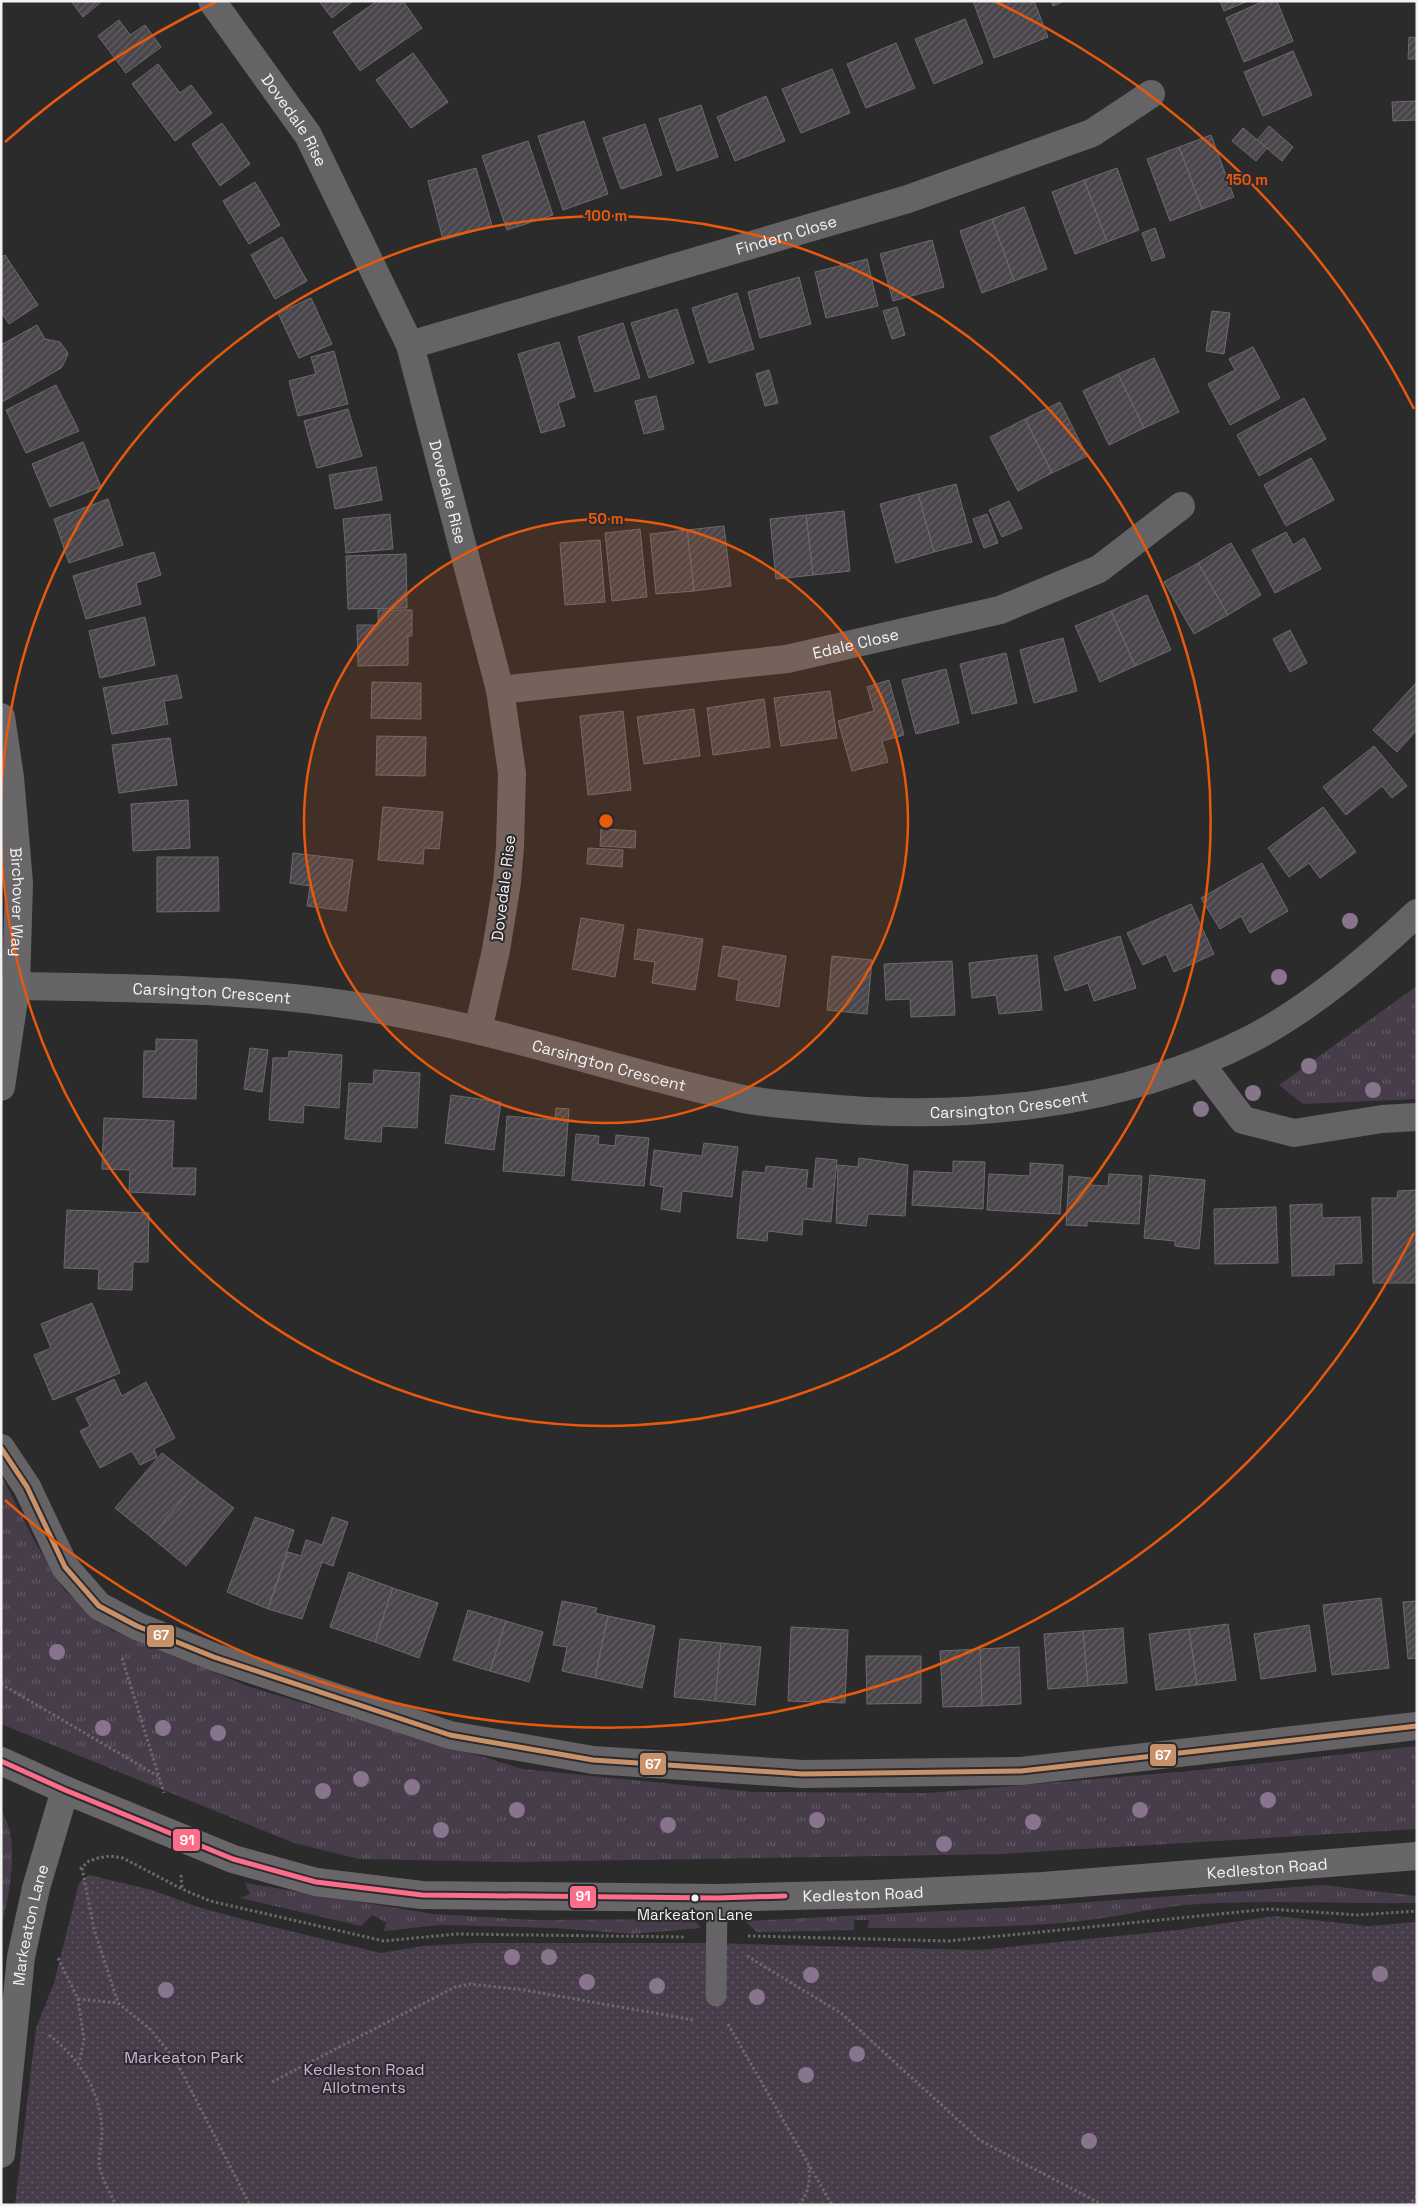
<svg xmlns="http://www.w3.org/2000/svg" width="1418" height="2206" font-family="'Space Grotesk',sans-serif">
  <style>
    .grass { fill: url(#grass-tufts) }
    .park { fill: url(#park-dots) }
    .building { fill: url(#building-hatch); stroke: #6c6b6c }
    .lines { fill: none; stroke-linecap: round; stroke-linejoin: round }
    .path { stroke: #6a686a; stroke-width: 3; stroke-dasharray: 2.5 2.5; stroke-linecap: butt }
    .lane { stroke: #666367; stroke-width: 21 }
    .street { stroke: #666367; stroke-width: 28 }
    .secondary { stroke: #686669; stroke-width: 28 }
    .bus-1-casing { stroke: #2c2a2d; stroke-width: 9 }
    .bus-2-casing { stroke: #2c2a2d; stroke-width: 9 }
    .bus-1 { stroke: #fb6d88; stroke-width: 5 }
    .bus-2 { stroke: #c7916a; stroke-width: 5 }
    .tree { fill: #88748d }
    .ring { fill: none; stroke: #e8590c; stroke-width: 2.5 }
    .bus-dot { fill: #f3f2f3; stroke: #2c2a2d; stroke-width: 2 }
    .labels { text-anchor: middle; stroke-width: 4; stroke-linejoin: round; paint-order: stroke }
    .bus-label { font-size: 15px; fill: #f3f2f3; stroke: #2c2a2d }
    .street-label { font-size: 16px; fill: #f3f2f3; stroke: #2c2a2d }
    .park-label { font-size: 16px; fill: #d4afdd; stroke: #2c2a2d }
    .centre { fill: #e8590c; stroke: #2c2a2d; stroke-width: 2.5 }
    .ring-label { font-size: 15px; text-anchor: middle; font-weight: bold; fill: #e8590c; stroke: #2c2a2d; stroke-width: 4; stroke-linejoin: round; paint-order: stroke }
    .line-badge { stroke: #2c2a2d; stroke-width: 2 }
    .badge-label { font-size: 14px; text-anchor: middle; font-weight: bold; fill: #fff }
  </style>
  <defs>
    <pattern id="grass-tufts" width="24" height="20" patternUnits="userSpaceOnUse" patternTransform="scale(1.25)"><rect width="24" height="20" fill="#473c49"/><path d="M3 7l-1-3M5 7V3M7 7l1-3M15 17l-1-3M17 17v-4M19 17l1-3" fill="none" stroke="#625964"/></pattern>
    <pattern id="park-dots" width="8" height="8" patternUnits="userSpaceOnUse" patternTransform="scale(1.25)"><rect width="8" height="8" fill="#473c49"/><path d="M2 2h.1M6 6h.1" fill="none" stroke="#625964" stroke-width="1.8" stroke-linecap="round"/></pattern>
    <pattern id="building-hatch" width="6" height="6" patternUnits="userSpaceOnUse" patternTransform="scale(1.25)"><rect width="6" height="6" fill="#49454a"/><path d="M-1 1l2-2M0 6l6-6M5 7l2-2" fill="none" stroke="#646065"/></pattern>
  </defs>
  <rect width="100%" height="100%" fill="#2c2b2c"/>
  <!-- grass -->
  <g class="grass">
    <path d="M1417,986v113l-114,5 -24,-19z"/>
    <path d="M1,1475l34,67 30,49 46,39 139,57 273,82 230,23 175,1 262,-22 227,-25v83l-416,25 -489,8 -153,-3 -65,-16 -293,-119z"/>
    <path d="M1,1810c22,36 6,85 0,124z"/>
    <path d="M245,1883l188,31 102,6 158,-1 8,9 -68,6 -78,-6 -114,-3 -57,6 2,-9 -14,-7 -11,11 -121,-28 10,-4z"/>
    <path d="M1323,1885l94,11v7c-77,1 -154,-4 -232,2 -37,4 -74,13 -112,17 -68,6 -137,6 -205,6l1,-8h-15v10l-97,2 -12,-11 277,-14z"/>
  </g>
  <!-- park -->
  <path class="park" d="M89,1875l63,15 46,17 51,14 132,32 42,-7 52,-3h233l272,7 197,-20 99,-14 93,10 48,-4v283h-1402l21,-177 18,-45 25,-100z"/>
  <!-- building -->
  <g class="building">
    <path d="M71,1h31l-19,16z"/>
    <path d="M319,1h34l-21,17z"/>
    <path d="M377,1h26l19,27 -62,43 -27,-39z"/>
    <path d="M973,1h61l14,36 -54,21z"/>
    <path d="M1051,1h13l-11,5z"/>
    <path d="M1220,1h28l-24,10z"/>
    <path d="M1264,1h13l16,40 -49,21 -18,-44z"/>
    <path d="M965,19l18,44 -49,21 -19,-45z"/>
    <path d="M119,20l11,15 15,-10 16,22 -35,26 -28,-37z"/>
    <path d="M1409,37l8,1v21h-9z"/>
    <path d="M896,43l19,45 -49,20 -19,-44z"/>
    <path d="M1293,51l19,44 -49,21 -19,-44z"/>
    <path d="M413,53l35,49 -37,26 -35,-48z"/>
    <path d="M158,64l22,29 11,-8 21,28 -37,28 -43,-57z"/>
    <path d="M832,69l18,44 -49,20 -19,-44z"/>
    <path d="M766,96l19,45 -50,20 -18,-44z"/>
    <path d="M1417,101v19l-24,1 -1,-19z"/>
    <path d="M701,105l17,52 -41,14 -18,-52z"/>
    <path d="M584,121l24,73 -45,16 -25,-74z"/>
    <path d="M222,123l28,41 -30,22 -28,-42z"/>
    <path d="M645,124l17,51 -41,14 -18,-51z"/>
    <path d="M1269,126l24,21 -11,14 -25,-21z"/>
    <path d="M1243,128l24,20 -11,13 -24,-20z"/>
    <path d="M1211,135l23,62 -32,12 -23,-62z"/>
    <path d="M528,141l25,74 -46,15 -25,-74z"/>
    <path d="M1179,147l23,62 -32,12 -23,-62z"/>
    <path d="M476,168l16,58 -49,14 -15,-59z"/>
    <path d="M1117,168l22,62 -32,12 -23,-62z"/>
    <path d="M1084,180l23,62 -32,12 -23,-62z"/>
    <path d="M255,182l25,43 -31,19 -26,-43z"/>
    <path d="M1024,207l23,62 -33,12 -22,-62z"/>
    <path d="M992,219l22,62 -32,12 -22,-62z"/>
    <path d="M1155,228l10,29 -13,4 -10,-28z"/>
    <path d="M282,237l25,44 -32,18 -24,-44z"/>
    <path d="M932,240l12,47 -51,14 -13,-47z"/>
    <path d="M5,255l33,50 -29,19 -8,-12v-55z"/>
    <path d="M867,259l11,47 -52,12 -11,-46z"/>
    <path d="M799,277l12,47 -51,14 -12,-46z"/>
    <path d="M737,293l17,56 -45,14 -17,-55z"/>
    <path d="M311,298l21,46 -33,14 -21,-45z"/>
    <path d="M897,307l8,28 -13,4 -9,-28z"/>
    <path d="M677,309l17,54 -45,15 -18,-55z"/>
    <path d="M1212,311l18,2 -6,41 -18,-3z"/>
    <path d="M623,323l17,55 -45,14 -17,-55z"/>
    <path d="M37,325l8,14 15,3 8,11 -3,8 -4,7 -59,34 -1,-57z"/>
    <path d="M559,342l16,55 -17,6 7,23 -24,7 -23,-79z"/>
    <path d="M1253,347l27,51 -50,27 -22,-41 27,-14 -6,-11z"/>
    <path d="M334,351l14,53 -50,12 -9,-35 27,-7 -5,-17z"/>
    <path d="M1154,358l25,54 -35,16 -26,-54z"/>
    <path d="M769,370l9,33 -13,3 -9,-32z"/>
    <path d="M1118,374l26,54 -35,17 -26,-54z"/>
    <path d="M56,385l23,46 -53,22 -20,-43z"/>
    <path d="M656,396l8,33 -20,5 -9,-33z"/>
    <path d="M1304,398l22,41 -67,37 -22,-41z"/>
    <path d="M1060,402l27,54 -35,17 -27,-54z"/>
    <path d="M348,409l14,47 -45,12 -13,-47z"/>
    <path d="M1025,419l27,54 -34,18 -28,-54z"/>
    <path d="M83,442l18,45 -51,20 -18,-43z"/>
    <path d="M1311,458l23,42 -48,26 -22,-41z"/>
    <path d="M376,467l6,33 -47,9 -6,-34z"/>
    <path d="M956,484l16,58 -38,10 -16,-58z"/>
    <path d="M918,494l16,58 -38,11 -16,-59z"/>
    <path d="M108,499l15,46 -54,18 -15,-44z"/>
    <path d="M1009,501l13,27 -20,9 -13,-27z"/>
    <path d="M844,511l6,60 -37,4 -7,-60z"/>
    <path d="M390,514l3,35 -47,4 -3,-34z"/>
    <path d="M987,514l11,29 -14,5 -11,-29z"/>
    <path d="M806,515l7,60 -37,4 -6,-60z"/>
    <path d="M724,526l7,60 -37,5 -7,-61z"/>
    <path d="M640,529l7,68 -35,4 -7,-68z"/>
    <path d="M687,530l7,61 -38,3 -6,-60z"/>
    <path d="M1286,532l7,13 11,-7 17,31 -46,24 -23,-43z"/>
    <path d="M600,540l5,62 -40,3 -5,-62z"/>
    <path d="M1231,543l30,52 -33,20 -30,-52z"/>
    <path d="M154,552l7,23 -25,8 5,21 -55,15 -13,-43z"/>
    <path d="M406,554l1,54 -59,1 -2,-53z"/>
    <path d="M1198,563l30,52 -34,19 -30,-52z"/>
    <path d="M1147,595l24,55 -36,16 -24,-55z"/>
    <path d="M378,610h34v26h-4v29l-50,1 -1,-41h21z"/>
    <path d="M1111,611l24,55 -35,16 -25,-56z"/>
    <path d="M145,617l10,48 -55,13 -11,-47z"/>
    <path d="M1290,630l17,33 -17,9 -17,-33z"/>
    <path d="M1063,638l14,53 -43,12 -14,-53z"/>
    <path d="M1006,653l11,50 -45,11 -12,-50z"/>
    <path d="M946,669l13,54 -43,11 -14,-54z"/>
    <path d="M177,675l5,23 -18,3 4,23 -56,10 -9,-46z"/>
    <path d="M889,680l15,55 -22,6 6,21 -36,9 -14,-50 36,-10 -7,-24z"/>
    <path d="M372,682l49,1v36l-50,-1z"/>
    <path d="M1417,682v48l-20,22 -24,-22z"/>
    <path d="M830,691l7,47 -56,8 -7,-48z"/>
    <path d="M764,699l6,48 -57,8 -6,-47z"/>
    <path d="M694,709l6,47 -56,8 -7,-47z"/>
    <path d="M623,711l8,79 -43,5 -8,-79z"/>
    <path d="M377,736l49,1 -1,39 -49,-1z"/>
    <path d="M170,738l7,47 -58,8 -7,-48z"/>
    <path d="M1374,746l33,40 -15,12 -10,-12 -36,29 -23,-28z"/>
    <path d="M188,800l2,48 -57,3 -2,-47z"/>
    <path d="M383,807l60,5 -4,37 -15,-1 -1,16 -45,-4z"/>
    <path d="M1323,807l33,45 -36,26 -11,-15 -20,14 -21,-29z"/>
    <path d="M601,829l35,2 -1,17 -35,-2z"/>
    <path d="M588,848l35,2 -1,17 -35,-3z"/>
    <path d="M293,853l60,7 -7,51 -39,-5 3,-20 -20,-3z"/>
    <path d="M157,857h61l1,54 -62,1z"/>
    <path d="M1262,863l26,48 -38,22 -9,-17 -21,13 -19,-31z"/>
    <path d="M1191,904l23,50 -40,18 -8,-18 -23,11 -16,-32z"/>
    <path d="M581,918l43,7 -9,52 -43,-8z"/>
    <path d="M638,929l65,10 -8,51 -43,-7 3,-21 -21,-3z"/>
    <path d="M1120,936l16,52 -42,13 -6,-18 -23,8 -11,-34z"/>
    <path d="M723,946l63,10 -7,51 -43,-7 3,-20 -21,-4z"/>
    <path d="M1037,955l5,55 -43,4 -3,-19 -24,3 -3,-35z"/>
    <path d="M832,956l40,4 -5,54 -40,-4z"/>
    <path d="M952,961l3,54 -44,2 -1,-18 -24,1 -2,-36z"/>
    <path d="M156,1039l41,1 -1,59 -53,-2 1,-46h12z"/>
    <path d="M250,1048l18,2 -6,42 -18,-3z"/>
    <path d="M289,1051l53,4 -3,53 -35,-3 -1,18 -34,-3 4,-62h15z"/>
    <path d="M374,1070l46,3 -3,55 -35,-2 -1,16 -36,-3 4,-56 24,1z"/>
    <path d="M451,1095l50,7 -7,48 -49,-7z"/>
    <path d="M556,1108l13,1 -5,67 -61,-5 4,-55 48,4z"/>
    <path d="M104,1118l70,3 -2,47h24l-1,27 -66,-3 1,-22 -28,-1z"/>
    <path d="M576,1134l23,2 -1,8 17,2 1,-11 33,3 -5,48 -72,-6z"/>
    <path d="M704,1143l34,4 -6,50 -50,-6 -2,21 -19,-3 3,-22 -14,-2 4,-35 48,6z"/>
    <path d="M816,1158l21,2 -6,62 -28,-3 -1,16 -34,-4 -1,10 -30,-3 6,-67 22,2 1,-7 42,4 -2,18 7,1z"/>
    <path d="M859,1158l49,7 -3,51 -37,-2 -2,12 -30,-3 2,-58 20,2z"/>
    <path d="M953,1161l32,1 -2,47 -71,-4 2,-34 39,2z"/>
    <path d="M1030,1163l33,2 -3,49 -73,-4 2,-36 41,2z"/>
    <path d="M1109,1174l33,2 -3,48 -52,-3v5l-21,-1 3,-49 22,2 -1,7 18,1z"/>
    <path d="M1150,1175l55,5 -6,69 -24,-3v-5l-31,-3z"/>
    <path d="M1417,1190v93h-44l-1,-85h25l1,-7z"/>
    <path d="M1322,1204v14l38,-1 2,46 -28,1v11l-42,1 -2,-71z"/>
    <path d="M1276,1207l2,56 -63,1 -1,-55z"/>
    <path d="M67,1210l82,3 -1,49h-15l-1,28 -34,-1 1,-20 -35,-1z"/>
    <path d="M92,1303l28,70 -67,27 -19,-45 17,-7 -10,-24z"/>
    <path d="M114,1379l8,17 24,-14 29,56 -21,11 3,8 -17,8 -8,-14 -32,17 -20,-37 10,-5 -14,-28z"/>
    <path d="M162,1453l36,28 -47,56 -36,-29z"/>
    <path d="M198,1481l36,27 -48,58 -35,-29z"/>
    <path d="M255,1517l39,13 -26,79 -41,-17z"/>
    <path d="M332,1517l16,5 -15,44 -11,-4 -20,57 -34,-10 20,-57 13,4 5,-16 16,5z"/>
    <path d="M349,1572l44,16 -18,54 -45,-15z"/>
    <path d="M393,1588l45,15 -19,55 -44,-16z"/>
    <path d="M1381,1598l8,70 -57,7 -9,-70z"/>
    <path d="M562,1601l35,7 -2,5 13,3 -13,62 -33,-7 5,-24 -14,-2z"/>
    <path d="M1417,1601v57l-9,1 -5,-57z"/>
    <path d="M468,1610l38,11 -16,50 -37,-11z"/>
    <path d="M608,1616l47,10 -13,62 -47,-10z"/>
    <path d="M506,1621l37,11 -14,50 -39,-11z"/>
    <path d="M1228,1624l8,56 -39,5 -8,-56z"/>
    <path d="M1309,1625l7,46 -55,8 -7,-45z"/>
    <path d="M791,1627l57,3 -3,73 -57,-2z"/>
    <path d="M1123,1628l4,55 -39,3 -5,-55z"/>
    <path d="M1189,1629l8,56 -41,5 -7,-56z"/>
    <path d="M1083,1631l5,55 -40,3 -4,-55z"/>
    <path d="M680,1639l41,4 -6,58 -41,-4z"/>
    <path d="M721,1643l40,4 -6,58 -40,-4z"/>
    <path d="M1019,1647l2,57 -39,2 -2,-57z"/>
    <path d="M980,1649l2,57 -39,1 -3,-56z"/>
    <path d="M866,1656h55v47l-54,1z"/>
  </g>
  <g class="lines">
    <!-- path -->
    <g class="path">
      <path d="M122,1658l42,135"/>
      <path d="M1,1684l157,92"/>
      <path d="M82,1868l12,61 24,74 32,26 26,32 74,144"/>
      <path d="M80,1869l9,-8 9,-3 12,-2 13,2 59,31 28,12 174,40 72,-7 228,3"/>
      <path d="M181,1875l1,13"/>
      <path d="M748,1936l201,5 320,-32 89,6 59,-4"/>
      <path d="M747,1956l94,57 140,128 122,64"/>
      <path d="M58,1958l20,41 6,41 -5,23"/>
      <path d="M78,1999l40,4"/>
      <path d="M728,2024l104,181"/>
      <path d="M49,2035c31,24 52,56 53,97 0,10 -3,20 -3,30 1,15 11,30 17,43"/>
      <path d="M272,2082l183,-95 15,-3 54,6 170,30"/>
      <path d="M799,2205c10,-13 11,-23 10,-39"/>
      <path d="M1408,2205l9,-9"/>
    </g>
    <!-- lane -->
    <path class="lane" d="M716,1996l1,-98"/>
    <!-- street -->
    <g class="street">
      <path id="s1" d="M212,1l96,134 102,210 90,345 12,83 -2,74 -3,35 -11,68 -18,80"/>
      <path id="s2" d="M410,345l498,-146 184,-66 59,-39"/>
      <path id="s3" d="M500,690l287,-31 213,-49 99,-41 82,-63"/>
      <path id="s4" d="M16,986c132,2 266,3 396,30 109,21 214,57 322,81 26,6 54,8 81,10 147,15 305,0 438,-69 60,-32 115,-79 164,-125"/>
      <path d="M1200,1063l43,57 51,13 88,-14 35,-2"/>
      <path d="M1,1448l26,39 38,80 34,39 38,20 77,31 236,78 143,25 210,14 218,-3 396,-45"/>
    </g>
    <!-- secondary -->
    <g class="secondary">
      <path id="s5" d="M1,717l9,60 9,106 -3,103 -15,101"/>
      <path id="s6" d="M1,1761l64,29 168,69 83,23 106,13 295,3 156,-4 170,-8 374,-30"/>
      <path id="s7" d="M1,2154l20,-197 15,-69 29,-98"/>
    </g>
    <defs>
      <path id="bus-1" d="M1,1761l64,29 168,69 83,23 106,13 295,3 68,-2"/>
      <path id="bus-2" d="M1,1448l26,39 38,80 34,39 38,20 77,31 236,78 143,25 210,14 218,-3 396,-45"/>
    </defs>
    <!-- bus-1 casing -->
    <use href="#bus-1" class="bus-1-casing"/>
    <!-- bus-2 casing -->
    <use href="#bus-2" class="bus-2-casing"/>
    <!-- bus-1 -->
    <use href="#bus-1" class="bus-1"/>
    <!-- bus-2 -->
    <use href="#bus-2" class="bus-2"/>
  </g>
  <!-- trees -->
  <g class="tree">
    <circle cx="1350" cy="921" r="8"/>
    <circle cx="1279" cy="977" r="8"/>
    <circle cx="1309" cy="1066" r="8"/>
    <circle cx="1373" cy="1090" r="8"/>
    <circle cx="1253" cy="1093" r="8"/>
    <circle cx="1201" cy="1109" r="8"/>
    <circle cx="57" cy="1652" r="8"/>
    <circle cx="103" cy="1728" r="8"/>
    <circle cx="163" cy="1728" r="8"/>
    <circle cx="218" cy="1733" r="8"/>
    <circle cx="361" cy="1779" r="8"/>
    <circle cx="412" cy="1787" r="8"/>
    <circle cx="323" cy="1791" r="8"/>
    <circle cx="1268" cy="1800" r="8"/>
    <circle cx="517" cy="1810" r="8"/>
    <circle cx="1140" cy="1810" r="8"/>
    <circle cx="817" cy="1820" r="8"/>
    <circle cx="1033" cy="1822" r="8"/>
    <circle cx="668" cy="1825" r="8"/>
    <circle cx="441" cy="1830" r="8"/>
    <circle cx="944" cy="1844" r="8"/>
    <circle cx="512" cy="1957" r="8"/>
    <circle cx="549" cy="1957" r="8"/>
    <circle cx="1380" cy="1974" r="8"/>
    <circle cx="811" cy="1975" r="8"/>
    <circle cx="587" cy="1982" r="8"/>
    <circle cx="657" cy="1986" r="8"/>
    <circle cx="166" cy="1990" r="8"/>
    <circle cx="757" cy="1997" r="8"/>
    <circle cx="857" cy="2054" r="8"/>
    <circle cx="806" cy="2075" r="8"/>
    <circle cx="1089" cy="2141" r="8"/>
  </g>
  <!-- distance rings -->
  <circle cx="606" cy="821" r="302" fill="#e8590c" fill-opacity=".12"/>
  <g class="ring">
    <circle cx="606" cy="821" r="302"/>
    <path d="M1 800A605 605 0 1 1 1 842"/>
    <path d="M1414 1233A907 907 0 0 1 5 1500M5 142A907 907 0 0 1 216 2M996 2A907 907 0 0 1 1414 409"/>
  </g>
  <!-- markers -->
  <circle class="bus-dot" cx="695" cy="1898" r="4.5"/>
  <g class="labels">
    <!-- bus labels -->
    <g class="bus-label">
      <text x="695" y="1920">Markeaton Lane</text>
    </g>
    <!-- street labels -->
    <g class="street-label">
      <text dy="6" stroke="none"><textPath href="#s1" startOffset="145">Dovedale Rise</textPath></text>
      <text dy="6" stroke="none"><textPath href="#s2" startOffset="392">Findern Close</textPath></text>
      <text dy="6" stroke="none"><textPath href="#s1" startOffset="550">Dovedale Rise</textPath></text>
      <text dy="6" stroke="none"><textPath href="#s3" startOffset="359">Edale Close</textPath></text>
      <text transform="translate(503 888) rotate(-83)" y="6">Dovedale Rise</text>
      <text dy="6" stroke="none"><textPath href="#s5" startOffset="186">Birchover Way</textPath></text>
      <text dy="6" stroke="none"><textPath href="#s4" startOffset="196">Carsington Crescent</textPath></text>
      <text dy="6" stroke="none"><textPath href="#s4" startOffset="601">Carsington Crescent</textPath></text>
      <text dy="6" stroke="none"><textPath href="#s4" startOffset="1006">Carsington Crescent</textPath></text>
      <text dy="6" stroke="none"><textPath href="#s6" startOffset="1291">Kedleston Road</textPath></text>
      <text dy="6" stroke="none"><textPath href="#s6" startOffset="886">Kedleston Road</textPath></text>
      <text dy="6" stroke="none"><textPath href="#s7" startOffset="231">Markeaton Lane</textPath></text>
    </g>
    <!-- park labels -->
    <g class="park-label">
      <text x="184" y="2063">Markeaton Park</text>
      <text x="364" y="2075">Kedleston Road<tspan x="364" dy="18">Allotments</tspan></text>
    </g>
  </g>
  <circle cx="606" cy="821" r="8" class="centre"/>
  <g class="ring-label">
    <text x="1247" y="185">150 m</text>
    <text x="606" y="221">100 m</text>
    <text x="606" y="524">50 m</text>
  </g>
  <g class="line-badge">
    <rect x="146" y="1624" width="29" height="24" rx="5" fill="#c7916a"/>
    <rect x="1149" y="1743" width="28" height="24" rx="5" fill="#c7916a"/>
    <rect x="639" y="1752" width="28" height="24" rx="5" fill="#c7916a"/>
    <rect x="172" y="1828" width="29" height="24" rx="5" fill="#fb6d88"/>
    <rect x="569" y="1885" width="28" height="24" rx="5" fill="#fb6d88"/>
  </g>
  <g class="badge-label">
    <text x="161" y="1640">67</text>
    <text x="1163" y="1760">67</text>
    <text x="653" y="1769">67</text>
    <text x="187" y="1845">91</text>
    <text x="583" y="1901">91</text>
  </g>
  <!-- border -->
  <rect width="1418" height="2206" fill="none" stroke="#f3f2f3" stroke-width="5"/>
</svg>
